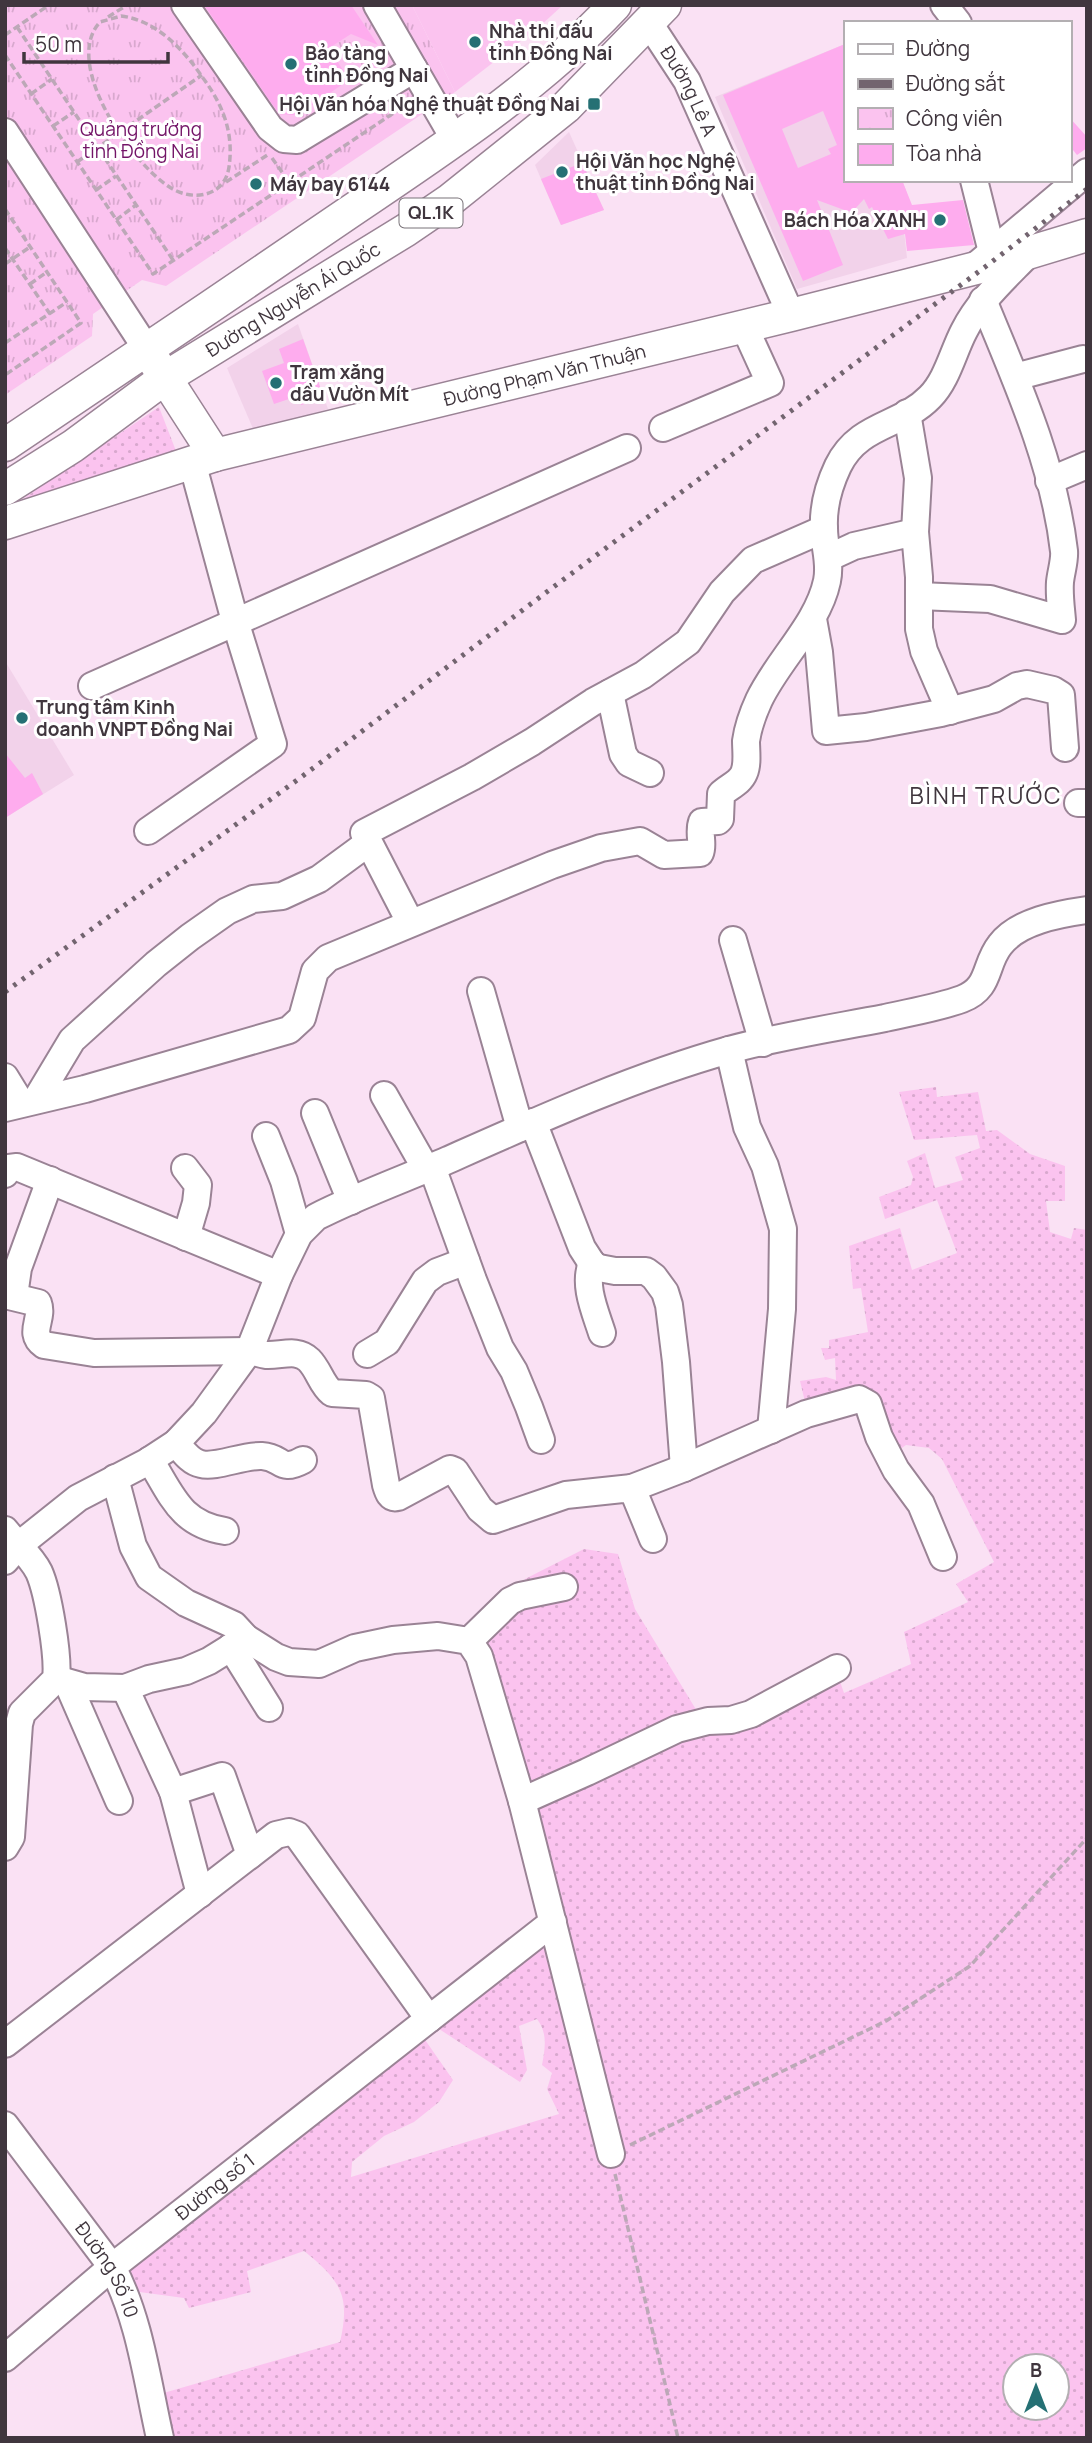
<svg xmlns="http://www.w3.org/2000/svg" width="1092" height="2443" font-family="Manrope,sans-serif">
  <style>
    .built { fill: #f2d2ea }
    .grass { fill: url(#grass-dots); fill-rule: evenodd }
    .park { fill: url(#park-tufts) }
    .garden { fill: #fbc3ef }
    .building { fill: #feacee; fill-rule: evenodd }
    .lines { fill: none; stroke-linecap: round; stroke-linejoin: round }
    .minor-casing { stroke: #9a8395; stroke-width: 30 }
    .major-casing { stroke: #9a8395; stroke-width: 35 }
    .path { stroke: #bca8b7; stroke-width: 3.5; stroke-dasharray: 7 3.5; stroke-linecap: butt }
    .minor { stroke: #fff; stroke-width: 26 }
    .major { stroke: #fff; stroke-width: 32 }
    .rail { stroke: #72646f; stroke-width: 5; stroke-dasharray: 3.5 7; stroke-linecap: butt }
    .poi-dot { fill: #257074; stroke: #fff; stroke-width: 2.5 }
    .labels { text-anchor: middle; stroke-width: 6; stroke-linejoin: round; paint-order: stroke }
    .shield { fill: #fff; stroke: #797278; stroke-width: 2 }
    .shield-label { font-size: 18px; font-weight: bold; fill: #40363e }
    .poi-label { font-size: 19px; font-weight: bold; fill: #40363e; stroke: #fff; text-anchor: start }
    .street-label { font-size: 19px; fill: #40363e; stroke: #fff }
    .park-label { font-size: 19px; fill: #731467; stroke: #fff }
    .quarter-label { font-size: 23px; letter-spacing: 2px; fill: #40363e; stroke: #fff }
  </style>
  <defs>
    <pattern id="grass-dots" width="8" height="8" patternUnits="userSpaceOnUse" patternTransform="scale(1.75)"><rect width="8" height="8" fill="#fbc3ef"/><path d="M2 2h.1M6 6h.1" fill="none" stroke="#d8a8ce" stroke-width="1.8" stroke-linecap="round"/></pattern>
    <pattern id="park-tufts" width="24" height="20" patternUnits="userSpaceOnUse" patternTransform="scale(1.75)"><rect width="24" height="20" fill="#fbc3ef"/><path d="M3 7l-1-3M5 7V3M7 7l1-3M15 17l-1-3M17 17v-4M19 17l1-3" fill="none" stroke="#d8a8ce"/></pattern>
  </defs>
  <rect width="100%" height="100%" fill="#fae1f4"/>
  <!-- built -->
  <g class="built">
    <path d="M845,44v136h57l5,13 -7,2 7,63 -110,31 -82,-192z"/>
    <path d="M569,132l35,78 -43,15 -26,-60z"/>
    <path d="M298,324l30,85 -74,22 -27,-63z"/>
    <path d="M5,661l69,114 -69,43z"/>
  </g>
  <!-- grass -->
  <g class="grass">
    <path d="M159,407l17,44 -156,50z"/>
    <path d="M936,1087l1,10 41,-5 8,39 11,-1 33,24 35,12v35h-19l4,31 21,7 3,-11 13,2v1208h-917l-10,-44 180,-52c11,-47 0,-62 -36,-91l-57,20 4,21 -62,16 -5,-10 -52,-7 -10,-22 299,-235 32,46 -14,22 -25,20 -30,14 -32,26 -1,15 208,-63 -12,-25 5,-16 -10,-8c3,-16 6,-32 -5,-46l-18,7 8,44 -7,12 -87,-57 127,-100 -82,-284 52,-41 -5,-21 59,-30 34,5 17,55 71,117 131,-53 7,20 67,-29 -7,-32 64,-30 -12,-18 38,-22 -52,-103 -13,-11 -23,-3 -10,7 -23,-53 -67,7 -6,-25 26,-4 10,3 -1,-22 -10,2 -4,-12h8v-8l39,-8 -7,-44 -8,1 -4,-43 51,-18 12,42 45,-17 -20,-53 -52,19 -6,-22 32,-12 2,-8 -6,-16 18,-8 10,35 28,-8 -8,-23 25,-9 -3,-13 -63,5 -15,-48zM1015,2366h42v42h-42z"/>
  </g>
  <!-- park -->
  <path class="park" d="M5,5h407l43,87 -289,194 -24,-6 -49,34 -1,22 -87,59z"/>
  <!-- garden -->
  <path class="garden" d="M412,5h151l-24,22 -84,65z"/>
  <!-- building -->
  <g class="building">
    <path d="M204,5h147l27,40 -27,-11 -22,14 20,32 -49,33 -7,2 -14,-1z"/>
    <path d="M845,44v136h57l10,25 51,-5 11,45 -67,6 -2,-17 -17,5 -16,-32 -3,2 -5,-10 -11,12h-6l-30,-11 26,65 -40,16 -80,-186zM823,111l14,34 -9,4 3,5 -33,14 -16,-39z"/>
    <path d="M1069,117l18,20v11l-10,7 -8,-10z"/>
    <path d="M582,163l22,47 -43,15 -20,-46z"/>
    <path d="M303,339l21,59 -23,7 -3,-9 -24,8 -12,-33 22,-8 -5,-14z"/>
    <path d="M5,753l20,25 7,-5 11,21 -38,24z"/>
  </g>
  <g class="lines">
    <defs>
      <g id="minor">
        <path d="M185,5l85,123 14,11 13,1 117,-71"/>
        <path d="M377,5l78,135"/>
        <path d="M944,5l14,18"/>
        <path id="s1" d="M649,23l38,58 104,234"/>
        <path d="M5,132l143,219"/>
        <path d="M974,180l18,72"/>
        <path d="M973,268l114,-96"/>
        <path d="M1015,377l68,-18"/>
        <path d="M907,413l11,65 -3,54"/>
        <path d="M663,428l107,-45 -26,-57"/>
        <path d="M1049,481l38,-16"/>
        <path d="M828,558l26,-12 61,-14 4,45v52l5,22 26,60"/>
        <path d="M919,596l71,3 72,21c-1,-12 -3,-25 -2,-38 1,-10 5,-22 4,-31 -10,-87 -48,-171 -81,-251"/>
        <path d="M813,619l6,33 7,79 40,-4 75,-14 53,-14 23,-13 10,-2 26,6 8,5 4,53"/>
        <path d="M92,686l535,-238"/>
        <path d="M610,693l13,61 6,9 21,10"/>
        <path d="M1078,803h9"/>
        <path d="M148,831l125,-87 -38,-123 -43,-159"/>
        <path d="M410,922l-46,-89 108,-56 60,-35 61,-40 50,-27 45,-33 34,-50 31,-32 71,-31"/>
        <path d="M733,940l30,103"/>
        <path d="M481,991l39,137"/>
        <path d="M729,1050l18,77 18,39 18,63 -1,80 -11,121"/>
        <path d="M5,1077l16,26"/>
        <path d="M384,1095l42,74"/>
        <path d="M36,1100l36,-60 84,-76 34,-27 37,-26 26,-12 29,-3 37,-17 49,-36"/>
        <path d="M5,1108l80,-19 204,-59 13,-12 13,-47 13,-13 224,-93 49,-17 39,-7 24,14 36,-2c4,-9 -2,-20 2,-31l16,-1 2,-2 1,-25c7,-7 19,-11 23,-21 4,-9 2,-22 2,-32 2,-14 7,-28 13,-41 19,-40 59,-76 68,-119 4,-19 -3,-34 -3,-53 -1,-21 5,-43 14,-62 21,-43 63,-39 92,-69 17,-17 23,-45 34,-66 15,-30 41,-53 64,-77"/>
        <path d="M315,1113l36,88"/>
        <path d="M533,1122l49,126 11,17 6,3 16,3h31l8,6 11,15 4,13 7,57 8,106"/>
        <path d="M266,1136l18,45 15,53"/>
        <path d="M432,1167l41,113 27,68 14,23 15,36 12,33"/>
        <path d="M185,1168l13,17 -2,18 -10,34"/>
        <path d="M5,1174l4,-6 8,-1 262,108"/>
        <path d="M592,1263c-9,22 3,48 10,70"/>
        <path d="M5,1295l33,8c6,16 -11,30 6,42l50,8 155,-2c6,1 11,3 17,4 15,1 31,-7 43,5 10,10 12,24 23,33l34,2 5,3 15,87c2,7 4,14 12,12l52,-28 5,2 25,38 13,11 73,-25 66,-7 21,51"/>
        <path d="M14,1296l4,-28 32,-88"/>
        <path d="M367,1354l20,-12 38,-61 12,-9 29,-11"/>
        <path d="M176,1443c7,8 14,19 25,21 15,4 42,-9 61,-8 21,1 17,17 41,4"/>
        <path d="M150,1460c22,35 30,64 75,71"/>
        <path d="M115,1478l18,68 16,31 37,26 48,22 12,13 30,19 13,5 30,2 36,-16 38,-8 45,-4 31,5 10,15 43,145 89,353"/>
        <path d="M632,1488l52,-20 122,-54 53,-15 9,5 11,33 17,33 25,34 22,53"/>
        <path d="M5,1530c11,14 26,26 34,42 9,20 20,85 17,107l-34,34 -3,11 -8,113 -6,10"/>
        <path d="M5,1561l14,-16 59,-47 69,-36 29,-19 28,-30 45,-62 30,-76 20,-41 17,-17c43,-22 88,-38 132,-57 90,-40 185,-83 281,-110 51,-14 104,-22 156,-32 26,-6 52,-10 77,-19 29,-11 22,-34 38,-54 18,-24 59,-31 87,-35"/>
        <path d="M469,1641l41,-40 10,-5 44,-9"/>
        <path d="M231,1647l38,61"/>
        <path d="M56,1679l28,8 41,1 24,-9 37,-8 23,-10 37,-23"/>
        <path d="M68,1684l51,117"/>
        <path d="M125,1688l48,104 27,102"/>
        <path d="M173,1792l49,-16 28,79"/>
        <path d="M522,1801l65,-29 90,-43 31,-8 23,-1 20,-6 86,-46"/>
        <path d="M5,2044l271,-209 13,-3 8,3 132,184"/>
        <path id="s2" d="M5,2125l107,142c28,52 35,114 48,171"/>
        <path id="s3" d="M5,2358l107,-91 441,-345"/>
      </g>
      <g id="major">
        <path d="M155,362l60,93"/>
        <path d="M5,445c115,-77 229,-154 343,-232 93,-63 189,-125 267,-208"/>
        <path id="s4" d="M5,489l68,-43 92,-68 241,-148 44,-30 116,-93 99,-102"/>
        <path id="s5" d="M5,523l210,-68 576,-140 197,-50 99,-30"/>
      </g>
    </defs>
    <!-- minor casing -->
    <use href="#minor" class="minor-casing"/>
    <!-- major casing -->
    <use href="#major" class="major-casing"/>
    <!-- path -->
    <g class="path">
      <path d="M121,16c35,4 63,34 82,62 20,27 31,55 26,89 -4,29 -35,35 -58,21 -38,-23 -110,-124 -71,-166z"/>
      <path d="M108,17l19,-12"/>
      <path d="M17,27l156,233"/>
      <path d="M5,35l44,-30"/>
      <path d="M5,55l148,219 257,-172"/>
      <path d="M31,94l21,-15"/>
      <path d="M53,126l21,-14"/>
      <path d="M272,158l17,24"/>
      <path d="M77,162l125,-87"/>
      <path d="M226,182l43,-28"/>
      <path d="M96,190l20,-14"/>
      <path d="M5,209l76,114 -76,52"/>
      <path d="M116,220l20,-15"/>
      <path d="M5,248l45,66"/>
      <path d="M5,264l25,-17"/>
      <path d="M30,284l17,-12"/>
      <path d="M5,343l62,-41"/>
      <path d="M630,2145l256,-124 84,-55 117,-128"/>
      <path d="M615,2174l63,264"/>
    </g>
    <!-- minor -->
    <use href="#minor" class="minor"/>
    <!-- major -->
    <use href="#major" class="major"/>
    <!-- rail -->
    <path class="rail" d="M5,992l295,-214 244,-184 441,-327 102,-78"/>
  </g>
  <!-- markers -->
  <g class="poi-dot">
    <circle cx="475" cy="42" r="7"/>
    <circle cx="291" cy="64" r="7"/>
    <rect x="587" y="97" width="14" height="14" rx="3.5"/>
    <circle cx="562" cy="172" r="7"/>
    <circle cx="256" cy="184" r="7"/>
    <circle cx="940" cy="220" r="7"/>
    <circle cx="276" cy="383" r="7"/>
    <circle cx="22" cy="718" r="7"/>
  </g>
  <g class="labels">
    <!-- shield labels -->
    <rect class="shield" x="399.5" y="198.5" width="63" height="29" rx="5"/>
    <g class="shield-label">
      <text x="431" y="219">QL.1K</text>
    </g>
    <!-- poi labels -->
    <g class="poi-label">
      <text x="489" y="38">Nhà thi đấu<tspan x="489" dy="22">tỉnh Đồng Nai</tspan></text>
      <text x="305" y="60">Bảo tàng<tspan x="305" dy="22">tỉnh Đồng Nai</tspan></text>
      <text x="580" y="111" text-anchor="end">Hội Văn hóa Nghệ thuật Đồng Nai</text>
      <text x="576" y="168">Hội Văn học Nghệ<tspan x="576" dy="22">thuật tỉnh Đồng Nai</tspan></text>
      <text x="270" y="191">Máy bay 6144</text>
      <text x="926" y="227" text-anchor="end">Bách Hóa XANH</text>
      <text x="290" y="379">Trạm xăng<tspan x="290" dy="22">dầu Vườn Mít</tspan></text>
      <text x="36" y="714">Trung tâm Kinh<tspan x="36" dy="22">doanh VNPT Đồng Nai</tspan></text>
    </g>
    <!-- street labels -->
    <g class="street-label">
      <text dy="7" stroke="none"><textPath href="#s1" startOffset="79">Đường Lê A</textPath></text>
      <text dy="7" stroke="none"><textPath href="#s4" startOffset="345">Đường Nguyễn Ái Quốc</textPath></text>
      <text dy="7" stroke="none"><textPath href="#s5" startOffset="560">Đường Phạm Văn Thuận</textPath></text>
      <text dy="7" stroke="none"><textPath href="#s3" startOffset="271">Đường số 1</textPath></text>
      <text dy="7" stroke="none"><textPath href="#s2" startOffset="178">Đường Số 10</textPath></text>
    </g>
    <!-- park labels -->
    <g class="park-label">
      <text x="141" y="136">Quảng trường<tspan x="141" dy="22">tỉnh Đồng Nai</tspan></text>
    </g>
    <!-- quarter labels -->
    <g class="quarter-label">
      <text x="986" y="804">BÌNH TRƯỚC</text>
    </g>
  </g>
  <!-- border -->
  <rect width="1092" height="2443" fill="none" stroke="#40363e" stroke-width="14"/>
  <!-- legend -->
  <rect x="844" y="21" width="228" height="161" fill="#ffffff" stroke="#b3afb2" stroke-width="2"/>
  <rect x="858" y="44" width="35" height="10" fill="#ffffff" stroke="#b3afb2" stroke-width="2"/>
  <text x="906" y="56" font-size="21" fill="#40363e">Đường</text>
  <rect x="858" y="79" width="35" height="10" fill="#72646f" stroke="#b3afb2" stroke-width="2"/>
  <text x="906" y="91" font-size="21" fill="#40363e">Đường sắt</text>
  <rect x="858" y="108" width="35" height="21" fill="url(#park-tufts)" stroke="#b3afb2" stroke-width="2"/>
  <text x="906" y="126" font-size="21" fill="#40363e">Công viên</text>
  <rect x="858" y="144" width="35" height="21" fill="#feacee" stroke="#b3afb2" stroke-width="2"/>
  <text x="906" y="161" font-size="21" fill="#40363e">Tòa nhà</text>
  <!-- north arrow -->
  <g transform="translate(1036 2387)"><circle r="33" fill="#ffffff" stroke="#b3afb2" stroke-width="2"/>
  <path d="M0-5L12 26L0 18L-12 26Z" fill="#257074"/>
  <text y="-10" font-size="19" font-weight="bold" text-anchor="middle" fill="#40363e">B</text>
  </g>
  <!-- scale -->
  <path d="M24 52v10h144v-10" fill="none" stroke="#40363e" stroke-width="3.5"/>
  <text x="35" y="52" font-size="21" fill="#40363e" stroke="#ffffff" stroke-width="5" paint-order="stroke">50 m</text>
</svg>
